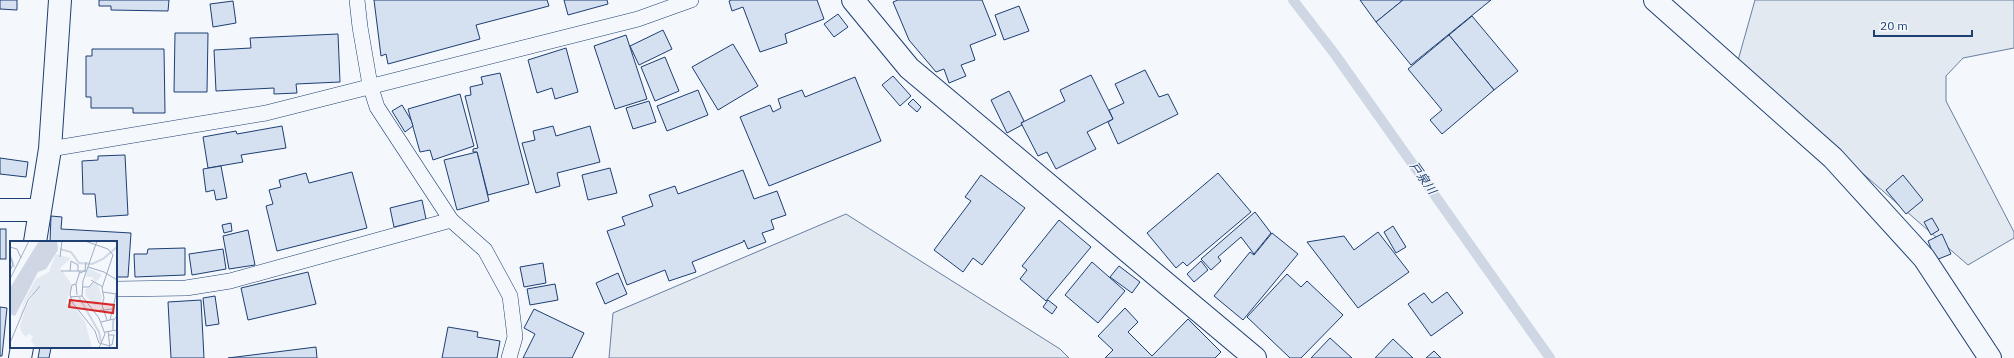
<svg xmlns="http://www.w3.org/2000/svg" width="2014" height="358" font-family="'IBM Plex Sans','Noto Sans JP',sans-serif">
  <style>
    .green { fill: #e3e9f0; stroke: #687fa3 }
    .lines { fill: none; stroke-linecap: round; stroke-linejoin: round }
    .stream { stroke: #cfd7e4; stroke-width: 10 }
    .building { fill: #d5e0f0; stroke: #1d3f73 }
    .service-casing { stroke: #1d3f73; stroke-width: 16 }
    .minor-casing { stroke: #1d3f73; stroke-width: 24 }
    .service { stroke: #f4f7fb; stroke-width: 15 }
    .minor { stroke: #f4f7fb; stroke-width: 22 }
    .labels { text-anchor: middle; stroke-width: 3; stroke-linejoin: round; paint-order: stroke }
    .water-label { font-size: 12px; font-style: italic; fill: #1d3f73; stroke: #f4f7fb }
    .inset-river { fill: none; stroke: #cfd7e4; stroke-width: 2 }
    .inset-road { fill: none; stroke: #9eadc5; stroke-width: 1 }
    .view { fill: #d62828; fill-opacity: 0.15; stroke: #d62828; stroke-width: 2 }
    .inset-edge { fill: none; stroke: #1d3f73; stroke-width: 2 }
  </style>
  <rect width="100%" height="100%" fill="#f4f7fb"/>
  <!-- green -->
  <g class="green">
    <path d="M1755,0h259v48l-51,10 -17,18v25l68,131v6l-46,27 -231,-201z"/>
    <path d="M846,214l214,135 9,9h-460l4,-45z"/>
  </g>
  <g class="lines">
    <!-- stream -->
    <path class="stream" d="M1293,0l41,53 216,305"/>
  </g>
  <!-- building -->
  <g class="building">
    <path d="M0,0h17v10l-17,-1z"/>
    <path d="M99,0h70l-1,11 -57,-1v-4h-12z"/>
    <path d="M374,0h173l2,6 -73,19 4,14 -92,25 -2,-10 -5,2z"/>
    <path d="M564,0h43l1,4 -40,11z"/>
    <path d="M731,0h86l7,19 -39,15 2,9 -27,9 -17,-45 -11,4 -3,-10z"/>
    <path d="M898,0h84l14,35 -26,10 5,15 -14,5 5,11 -17,7 -5,-14 -8,3 -27,-32 -16,-38z"/>
    <path d="M1360,0h43l-27,22z"/>
    <path d="M1403,0h88l-80,65 -35,-43z"/>
    <path d="M233,1l3,22 -23,4 -3,-23z"/>
    <path d="M1019,6l10,25 -25,9 -9,-25z"/>
    <path d="M838,14l10,13 -14,10 -10,-13z"/>
    <path d="M1472,16l46,55 -24,19 -45,-55z"/>
    <path d="M663,30l9,19 -33,16 -9,-19z"/>
    <path d="M175,33h33l-1,59h-33z"/>
    <path d="M338,34l2,48 -44,2 1,9 -23,1v-6l-58,3 -2,-41 37,-2 -1,-10z"/>
    <path d="M626,35l21,64 -32,10 -21,-63z"/>
    <path d="M1449,35l45,55 -52,44 -12,-14 12,-10 -34,-41z"/>
    <path d="M733,44l25,42 -40,24 -26,-43z"/>
    <path d="M566,48l12,44 -23,7 -3,-11 -15,5 -9,-33z"/>
    <path d="M92,49h72l1,64h-32v-5h-42v-11h-5v-41h6z"/>
    <path d="M665,57l14,34 -24,10 -14,-34z"/>
    <path d="M1145,70l14,27 9,-3 10,20 -60,30 -10,-22 5,-3 -4,-9 15,-7 -9,-19z"/>
    <path d="M500,73l29,111 -41,11 -11,-43h-4v-3l5,-1 -13,-52 6,-1 -1,-8 13,-3 -2,-7z"/>
    <path d="M1091,75l22,44 -26,13 9,17 -40,20 -9,-17 -9,4 -17,-33 44,-22 -5,-11z"/>
    <path d="M893,76l18,20 -11,10 -18,-21z"/>
    <path d="M855,77l26,64 -112,45 -29,-69 30,-12 3,7 8,-4 -3,-9 24,-9 3,7z"/>
    <path d="M698,90l10,25 -41,16 -10,-25z"/>
    <path d="M1009,91l15,30 -3,2 1,2 -15,8 -16,-33z"/>
    <path d="M460,94l14,52 -41,14 -3,-10 -10,2 -12,-43z"/>
    <path d="M913,99l8,8 -4,5 -9,-8z"/>
    <path d="M649,101l7,21 -23,7 -7,-21z"/>
    <path d="M402,105l9,15 2,6 -8,6 -13,-21z"/>
    <path d="M282,126l4,22 -45,7 2,7 -35,6 -5,-31 33,-6 1,3z"/>
    <path d="M553,126l3,10 34,-10 10,36 -43,11 3,13 -24,7 -14,-50 13,-3 -2,-9z"/>
    <path d="M477,152l12,49 -32,9 -13,-50z"/>
    <path d="M125,155l3,60 -31,2 -2,-23h-12l-1,-33 16,-1v-4z"/>
    <path d="M0,158l28,4 -2,15 -26,-3z"/>
    <path d="M221,166l6,32 -11,2 -2,-10 -8,2 -3,-23z"/>
    <path d="M610,168l7,25 -29,7 -6,-25z"/>
    <path d="M743,170l11,29 23,-8 9,24 -15,5 3,9 -12,4 4,9 -18,7 -4,-9 -1,2 -51,20 4,10 -27,9 -4,-11 -38,15 -20,-54 18,-6 -3,-8 31,-11 -4,-11 26,-9 3,8z"/>
    <path d="M352,172l15,56 -90,23 -11,-45 7,-2 -4,-14 12,-3 -2,-7 27,-7 3,10z"/>
    <path d="M1218,173l33,39 -64,54 -4,-4 -7,6 -29,-35z"/>
    <path d="M981,175l44,33 -43,57 -9,-7 -10,14 -29,-22 37,-49 -6,-4z"/>
    <path d="M1903,175l20,25 -17,14 -20,-24z"/>
    <path d="M422,200l4,19 -32,8 -4,-19z"/>
    <path d="M1255,212l16,21 -17,21 -13,-17 -23,20 3,4 -10,9 -10,-11z"/>
    <path d="M51,216l11,1 -1,12 70,4 -3,44h-12v-35h-66z"/>
    <path d="M1932,218l7,12 -8,5 -7,-13z"/>
    <path d="M1059,220l32,27 -45,54 -26,-22 7,-9 -5,-4z"/>
    <path d="M231,223l1,8 -8,2 -2,-8z"/>
    <path d="M1393,226l13,21 -10,6 -12,-21z"/>
    <rect x="0" y="229" width="6" height="30"/>
    <path d="M248,230l7,35 -26,4 -6,-33z"/>
    <path d="M1378,232l31,40 -51,36 -51,-66 37,-6 10,14z"/>
    <path d="M1272,233l26,21 -55,66 -29,-24 36,-44 4,3z"/>
    <path d="M1942,234l9,20 -15,6 -8,-19z"/>
    <path d="M185,248v27l-50,2 -1,-23h13l1,-5z"/>
    <path d="M223,249l3,20 -34,6 -3,-21z"/>
    <path d="M1201,261l7,9 -14,12 -7,-8z"/>
    <path d="M1092,262l33,29 -27,32 -33,-28z"/>
    <path d="M543,263l3,20 -22,4 -4,-20z"/>
    <path d="M1119,266l21,16 -8,11 -22,-16z"/>
    <path d="M308,272l8,32 -68,16 -7,-32z"/>
    <path d="M618,273l9,21 -22,10 -9,-21z"/>
    <path d="M1287,274l14,13 6,-6 36,34 -42,43h-11l-43,-41z"/>
    <path d="M555,284l3,16 -28,5 -3,-16z"/>
    <path d="M1447,292l16,21 -32,23 -23,-32 16,-11 8,10z"/>
    <path d="M215,296l4,28 -13,2 -3,-28z"/>
    <path d="M201,300l3,58h-33l-3,-56z"/>
    <path d="M1048,300l9,7 -5,7 -9,-7z"/>
    <path d="M0,307l7,1 -5,48h-2z"/>
    <path d="M1125,308l13,14 -10,10 24,24 36,-37 33,33 -6,6h-110l8,-8 -15,-14z"/>
    <path d="M534,309l50,24 -12,25h-49l12,-24 -11,-6z"/>
    <path d="M448,327l30,5 -1,5 23,4 -3,17h-55z"/>
    <path d="M1330,338l22,20h-41z"/>
    <path d="M1393,339l20,19h-38z"/>
    <path d="M40,347l11,1 -2,10h-11z"/>
    <path d="M316,347l1,11h-89z"/>
    <path d="M1434,351l7,7h-15z"/>
  </g>
  <g class="lines">
    <defs>
      <g id="service">
        <path d="M357,0l3,27 10,58 7,22 74,113 34,30 25,46 5,41 -6,21"/>
        <path d="M50,149l216,-36 372,-94 53,-19"/>
        <path d="M116,289l70,-1 44,-7 221,-61"/>
      </g>
      <g id="minor">
        <path d="M853,0l56,68 346,290"/>
        <path d="M1655,0l178,158 91,100 66,100"/>
        <path d="M0,210h39"/>
        <path d="M35,242l15,-93 10,-149"/>
        <path d="M20,358l2,-11"/>
      </g>
    </defs>
    <!-- service casing -->
    <use href="#service" class="service-casing"/>
    <!-- minor casing -->
    <use href="#minor" class="minor-casing"/>
    <!-- service -->
    <use href="#service" class="service"/>
    <!-- minor -->
    <use href="#minor" class="minor"/>
  </g>
  <g class="labels">
    <!-- water labels -->
    <g class="water-label">
      <text transform="translate(1423 178) rotate(55)" y="4">戸泉川</text>
    </g>
  </g>
  <!-- overview -->
  <g transform="translate(10 241)">
    <rect width="107" height="107" fill="#f4f7fb"/>
    <path d="M46,13l15,4 -11,10 12,17 -6,18 4,3 1,-4 14,20 7,26h-56l-5,-7 2,-5 -5,-2 -2,3 -4,-4 -2,-7 6,-19 12,-20 -12,13 -7,19 5,-18 12,-22 13,-7zM78,27l14,7 -6,7 -4,-5h-6zM85,41l3,2 4,14 -2,6 -5,2 -9,-10 -1,-6z" fill="#e3e9f0"/>
    <path d="M29,0h18l1,9 -12,19 -8,3 -23,44 -5,-2v-26z" fill="#cfd7e4"/>
    <path class="inset-river" d="M50,8l11,3 8,11 13,1 11,-5 14,-12M0,14l4,12M69,56l20,35 2,10"/>
    <path class="inset-road" d="M75,0l23,8 5,6 -11,33 2,10 -2,7 5,15M0,6l7,2 4,9M0,15l3,8 -2,5M50,16l2,-16M78,26l16,5 13,8M51,30h25M60,30l1,-10 7,4v6M70,32l5,-2 1,-9M0,38l19,-38M81,39l12,7M66,43l-4,1 -2,9 2,8 23,29 4,12 11,3M73,46h6l5,-6M93,51l13,2M67,54l-1,-11 4,-13M72,55l1,-15 14,-40M60,56l12,-1 17,22 6,16 -6,14M85,70l17,-2M100,79l7,-30M91,81l13,-3M103,89v-9l4,-5M98,90l2,17M95,91l12,-2M99,94h5l-2,10h-2M0,102l18,-43 12,-14"/>
    <path class="view" d="M60,59l44,5 -1,8 -44,-6z"/>
    <rect width="107" height="107" class="inset-edge"/>
  </g>
  <!-- scale -->
  <path d="M1874 30v6h98v-6" fill="none" stroke="#1d3f73" stroke-width="2"/>
  <text x="1880" y="30" font-size="12" fill="#1d3f73" stroke="#f4f7fb" stroke-width="3" paint-order="stroke">20 m</text>
</svg>
